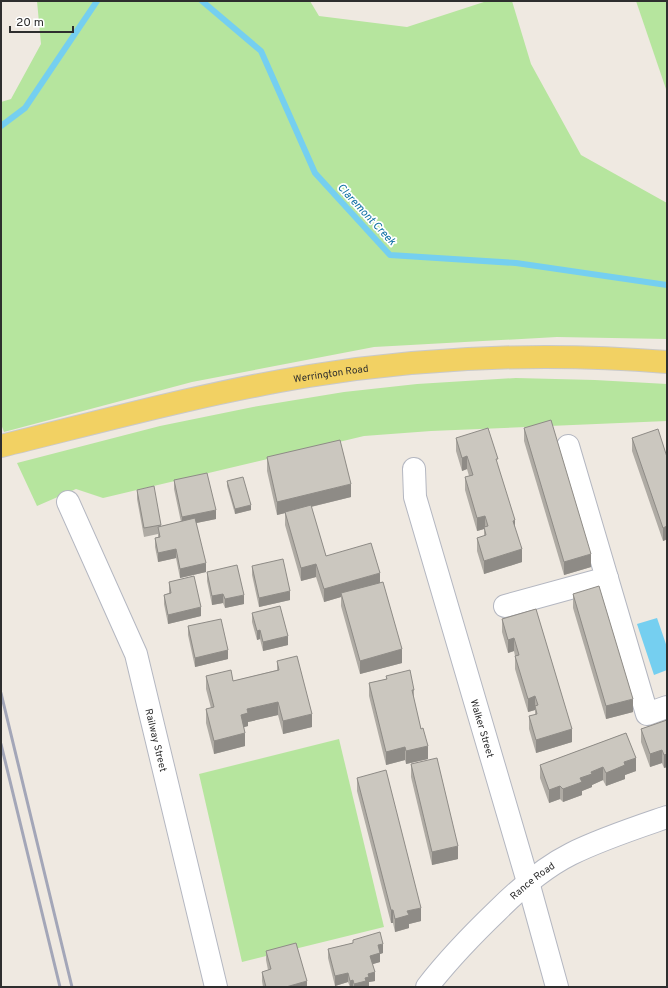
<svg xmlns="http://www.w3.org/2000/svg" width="668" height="988" font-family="Overpass,sans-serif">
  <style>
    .green { fill: #b6e59e }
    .water { fill: #75cff0 }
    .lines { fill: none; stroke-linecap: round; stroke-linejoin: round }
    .stream { stroke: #75cff0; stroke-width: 6 }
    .minor-casing { stroke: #b4b7c1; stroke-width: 24 }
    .major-casing { stroke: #c9c9c9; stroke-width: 24 }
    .minor { stroke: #fff; stroke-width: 22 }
    .major { stroke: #f2d163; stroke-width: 22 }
    .rail { stroke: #a3a6b8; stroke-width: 3 }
    .wall { fill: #afaba4 }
    .shaded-wall { fill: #8e8b86 }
    .building { fill: #cbc7bf; stroke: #8e8b86 }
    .labels { text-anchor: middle; stroke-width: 3.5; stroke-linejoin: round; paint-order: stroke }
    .street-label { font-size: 10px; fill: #2e2e2e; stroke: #fff }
    .water-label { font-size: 11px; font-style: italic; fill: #0d6fa3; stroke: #fff }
  </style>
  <rect width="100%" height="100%" fill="#efe9e1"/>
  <!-- green -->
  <g class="green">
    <path d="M37,1h273l9,15 88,11 80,-26h25l19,63 50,91 86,48v136l-110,-2 -183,10 -182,35 -188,50 -3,-8v-322l10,-3 30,-55z"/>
    <path d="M636,1h31v91z"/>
    <path d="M516,378l79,2 72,4v37l-236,10 -67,5 -261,62 -27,-9 -39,17 -20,-43 143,-37 93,-19 91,-15 73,-8z"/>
    <path d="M339,739l45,188 -142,35 -43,-188z"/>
  </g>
  <!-- water -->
  <path class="water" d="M657,618l10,29v23l-13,5 -17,-51z"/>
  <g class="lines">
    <!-- stream -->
    <g class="stream">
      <path d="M202,1l59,50 54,122 75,82 126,8 151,22"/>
      <path d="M1,126l24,-18 72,-107"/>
    </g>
    <defs>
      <g id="minor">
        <path d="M568,446l79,268 20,-7"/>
        <path id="s1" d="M414,469l1,28 113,385 29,105"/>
        <path id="s2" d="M68,502l68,152 80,333"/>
        <path d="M505,606l102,-28"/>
        <path id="s3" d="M427,987c21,-27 45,-52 70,-76 22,-22 46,-43 74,-57 30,-15 64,-26 96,-37"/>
      </g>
      <g id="major">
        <path id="s4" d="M1,446c102,-25 204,-53 308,-70 118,-19 239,-24 358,-14"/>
      </g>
    </defs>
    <!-- minor casing -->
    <use href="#minor" class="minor-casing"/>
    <!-- major casing -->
    <use href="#major" class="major-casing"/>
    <!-- minor -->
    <use href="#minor" class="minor"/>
    <!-- major -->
    <use href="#major" class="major"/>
    <!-- rail -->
    <g class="rail">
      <path d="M1,693l71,294"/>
      <path d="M1,744l59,243"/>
    </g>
  </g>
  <!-- wall -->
  <g class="wall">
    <path d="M524,428l67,139 -27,8 -40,-134z"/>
    <path d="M456,438l42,28 17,64 7,32 -38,12 -7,-23v-13l7,-2v-7l-7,2 -12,-41v-13l4,-1 -2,-7 -5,2 -6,-20z"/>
    <path d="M632,438l35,19v98l-1,-3v-12l-3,1 -31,-90z"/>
    <path d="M267,457l84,40 -40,10 15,49 54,27 22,80 -42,11 -19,-68v-9l-17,5 -8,-25 -15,4 -16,-56v-12l-8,2 -10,-44z"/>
    <path d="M174,480l42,39 -20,4 10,49 -26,6 -4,-20 -18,4 -3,-15v-9l3,-1v-3l-14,3 -7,-38v-9l24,35v1l20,-4 -7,-33z"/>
    <path d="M227,481l24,29 -16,4 -8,-28z"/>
    <path d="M252,566l38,34 -31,7 -7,-32z"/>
    <path d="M207,572l37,32 -19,4 -2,-5 -11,2 -5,-24z"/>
    <path d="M169,582l32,34 -33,8 -4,-20v-9l5,-2z"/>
    <path d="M573,594l60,118 -27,7 -33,-111z"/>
    <path d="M536,609l36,133 -36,11 -7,-24v-13l6,-1v-5l-7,2 -13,-43v-13l-1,-5 -6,2 -6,-21v-13z"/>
    <path d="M252,613l36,32 -25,6 -3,-12 -3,1 -5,-18z"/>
    <path d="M188,626l40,33 -33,8 -7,-32z"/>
    <path d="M277,661l35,66 -29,7 -5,-19 -30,7v4l-4,1 1,19 -31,8 -8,-31v-14l5,-1 -5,-19v-13l27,5 44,-11z"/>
    <path d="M386,676l28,14v10l14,59 -22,5 -1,-4 -19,5 -17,-69v-13l17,-4z"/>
    <path d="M667,720v47l-3,1 -2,-5 -12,4 -9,-25v-13z"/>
    <path d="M626,733l10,38 -11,4v4l-19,7 -3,-6 -11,5v2l-10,4v4l-19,7 -3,-3 -11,4 -9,-25v-13z"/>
    <path d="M411,764l47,95 -26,6 -21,-88z"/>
    <path d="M357,778l64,143 -12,3v4l-14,4 -2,-9h-2l-34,-132z"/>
    <path d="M353,940l30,13 -3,1v8l-8,2 3,17 -6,1v4l-19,1 -2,-5 -13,4 -7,-28v-9l25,-6z"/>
    <path d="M266,951l41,36h-44l-1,-6v-9l6,-2 -2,-10z"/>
  </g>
  <!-- shaded-wall -->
  <g class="shaded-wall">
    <path d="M467,456v13l-5,2v-13z"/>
    <path d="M351,484v13l-74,18v-13z"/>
    <path d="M251,505v5l-16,4v-5z"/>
    <path d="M216,510v9l-34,7v-9z"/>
    <path d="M485,516v13l-1,-2v2l-7,2v-13z"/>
    <path d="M515,520v13l-2,-12z"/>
    <path d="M667,526v13l-4,2v-13z"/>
    <path d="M176,549v9l-18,4v-9z"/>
    <path d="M522,549v13l-38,12v-13z"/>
    <path d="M591,554v13l-27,8v-13z"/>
    <path d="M206,563v9l-26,6v-9z"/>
    <path d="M316,564v13l-15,4v-13z"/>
    <path d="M380,573v13l-39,7v4l-17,5v-13z"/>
    <path d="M290,591v9l-31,7v-9z"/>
    <path d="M223,594v9l-11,2v-9z"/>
    <path d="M244,595v9l-19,4v-9z"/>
    <path d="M201,607v9l-33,8v-9z"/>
    <path d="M260,630v9l-3,1v-9z"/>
    <path d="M288,636v9l-25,6v-9z"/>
    <path d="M514,638v13l-6,2v-13z"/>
    <path d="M402,649v14l-42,11v-13z"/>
    <path d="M228,650v9l-33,8v-9z"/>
    <path d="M535,696v14l-7,2v-13z"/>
    <path d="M633,699v13l-27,7v-13z"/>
    <path d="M278,702v13l-30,7v4l-7,2v-13l6,-6z"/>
    <path d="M312,714v13l-29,7v-13z"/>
    <path d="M572,729v13l-36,11v-13z"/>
    <path d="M245,733v13l-31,8v-13z"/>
    <path d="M428,746v13l-22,5v-13z"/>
    <path d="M405,747v13l-19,5v-13z"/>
    <path d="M662,750v13l-12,4v-13z"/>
    <path d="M667,754v13l-3,1v-13z"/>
    <path d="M636,758v13l-11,4v4l-19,7v-13l18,-11z"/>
    <path d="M603,767v13l-11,5v2l-10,4v4l-19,7v-13l28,-17z"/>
    <path d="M560,786v13l-11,4v-13z"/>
    <path d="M458,846v13l-26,6v-13z"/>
    <path d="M421,908v13l-12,3v4l-14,4v-13l12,-8z"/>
    <rect x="391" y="910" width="2" height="13"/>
    <path d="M383,944v9l-3,1v8l-10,3v-9l8,-11z"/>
    <path d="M375,972v9l-6,1v4l-3,1h-12v-3l14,-10z"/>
    <path d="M348,973v9l-13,4v-10z"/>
    <path d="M353,980v7h-3v-6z"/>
    <path d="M307,981v6h-21z"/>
  </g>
  <!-- building -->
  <g class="building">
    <path d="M551,420l40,134 -27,8 -40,-134z"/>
    <path d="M488,428l10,31h-2l19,61 -2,1 9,28 -38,12 -7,-23 9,-3 -2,-8 4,-1 -3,-10 -8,2 -12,-41 8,-2 -6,-19 -5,2 -6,-20z"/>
    <path d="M658,429l9,28v69l-4,2 -31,-90z"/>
    <path d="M340,440l11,44 -74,18 -10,-45z"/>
    <path d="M207,473l9,37 -34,7 -8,-37z"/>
    <path d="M243,477l8,28 -16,4 -8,-28z"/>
    <path d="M154,486l7,39 -17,3 -7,-38z"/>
    <path d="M311,505l15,51 45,-13 9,30 -56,16 -8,-25 -15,4 -16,-56z"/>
    <path d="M195,518l11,45 -26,6 -4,-20 -18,4 -3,-15 5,-1 -2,-10z"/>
    <path d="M283,559l7,32 -31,7 -7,-32z"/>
    <path d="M237,565l7,30 -19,4 -2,-5 -11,2 -5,-24z"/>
    <path d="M194,576l7,31 -33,8 -4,-20 7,-2 -2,-11z"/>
    <path d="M383,582l19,67 -42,12 -19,-68z"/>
    <path d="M599,586l34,113 -27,7 -33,-112z"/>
    <path d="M280,606l8,30 -25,6 -3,-12 -3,1 -5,-18z"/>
    <path d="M536,609l36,120 -36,11 -7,-24 8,-2 -2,-8 3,-1 -3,-9 -7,3 -13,-43 4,-1 -5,-17 -6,2 -6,-21z"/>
    <path d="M221,619l7,31 -33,8 -7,-32z"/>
    <path d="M297,656l15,58 -29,7 -5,-19 -31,7 1,4 -7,2 4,18 -31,8 -8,-32 8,-2 -8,-31 25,-6 2,11 46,-11 -2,-9z"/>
    <path d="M410,670l4,20h-2l9,39 2,-1 5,18 -22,5 -1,-4 -19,5 -17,-69 18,-4 -1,-3z"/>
    <path d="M667,720v34l-3,1 -2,-5 -12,4 -9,-25z"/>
    <path d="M626,733l10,25 -12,4 1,3 -19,8 -3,-6 -12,5 1,2 -12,4 2,4 -19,7 -3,-3 -11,4 -9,-25z"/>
    <path d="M437,758l21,88 -26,6 -21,-88z"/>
    <path d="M386,770l35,138 -14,3 2,4 -14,4 -2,-9h-2l-34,-132z"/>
    <path d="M380,932l3,12 -5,1 2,8 -10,3 5,16 -7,2 1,3 -4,1 1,3 -12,3 -1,-4 -3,1 -2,-8 -13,3 -7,-27 25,-6v-3z"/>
    <path d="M296,943l11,38 -21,6h-20l-4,-15 9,-3 -5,-18z"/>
  </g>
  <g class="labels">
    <!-- street labels -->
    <g class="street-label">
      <text dy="4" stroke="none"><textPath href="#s4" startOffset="338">Werrington Road</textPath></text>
      <text dy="4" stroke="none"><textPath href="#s1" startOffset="269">Walker Street</textPath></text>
      <text dy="4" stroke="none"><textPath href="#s2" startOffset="255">Railway Street</textPath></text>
      <text dy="4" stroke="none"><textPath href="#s3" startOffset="150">Rance Road</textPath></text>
    </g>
    <!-- water labels -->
    <g class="water-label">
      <text transform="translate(367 214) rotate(47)" y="4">Claremont Creek</text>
    </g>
  </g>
  <!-- border -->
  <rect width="668" height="988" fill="none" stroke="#2e2e2e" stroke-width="4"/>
  <!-- scale -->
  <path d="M10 26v6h63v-6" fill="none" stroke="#2e2e2e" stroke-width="2"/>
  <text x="16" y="26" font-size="12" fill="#2e2e2e" stroke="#ffffff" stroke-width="3" paint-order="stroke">20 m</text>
</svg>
